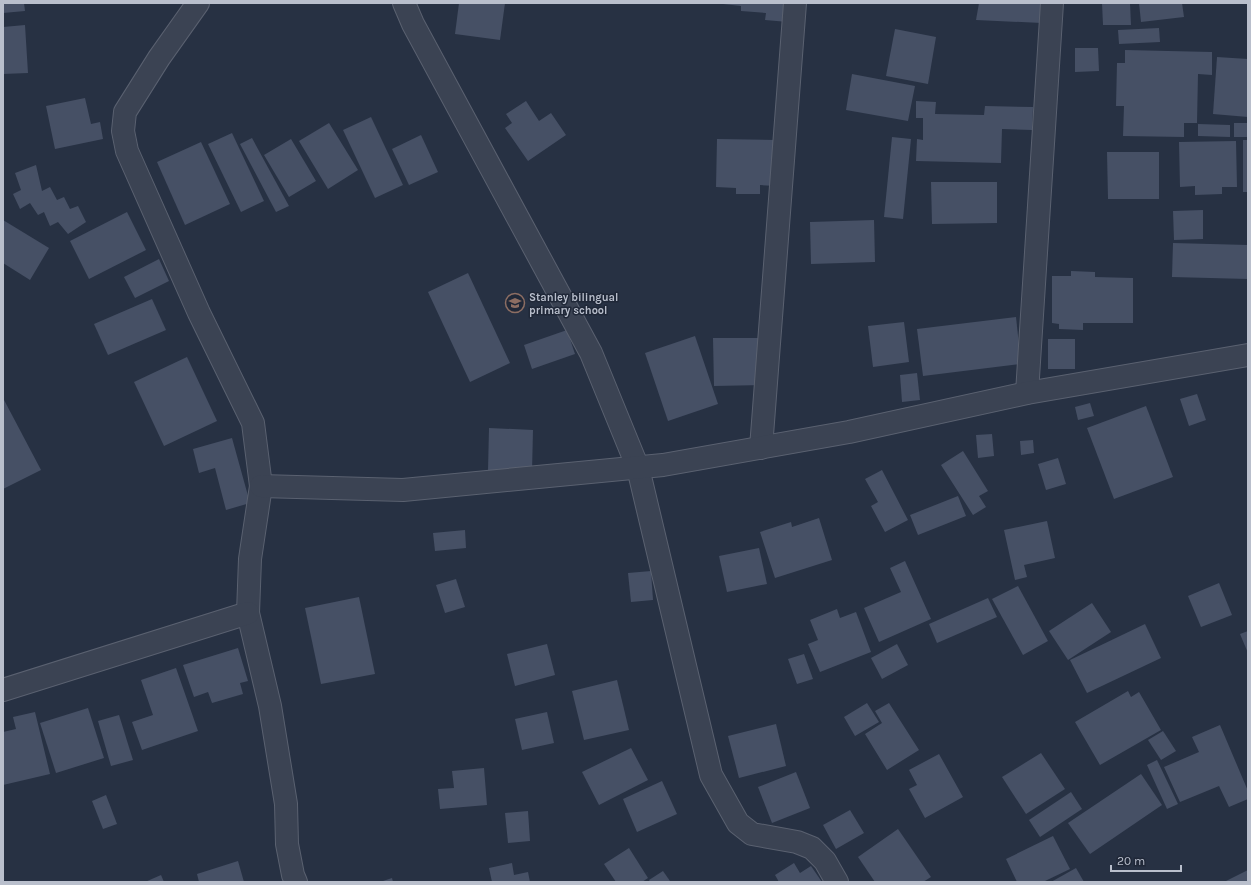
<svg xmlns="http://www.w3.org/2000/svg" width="1251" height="885" font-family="Karla,sans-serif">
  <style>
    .building { fill: #465065 }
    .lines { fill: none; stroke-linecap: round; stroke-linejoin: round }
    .minor-casing { stroke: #5a6170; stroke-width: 24 }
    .minor { stroke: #3b4353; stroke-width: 22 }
    .labels { text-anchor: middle; stroke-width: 3; stroke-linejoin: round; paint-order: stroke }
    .poi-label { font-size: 11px; font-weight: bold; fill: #b9bfcc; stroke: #202838; text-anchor: start }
  </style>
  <rect width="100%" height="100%" fill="#273143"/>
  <!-- building -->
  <g class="building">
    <path d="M3,3h21l1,8 -22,2z"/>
    <path d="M459,3h46l-5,37 -45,-6z"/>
    <path d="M723,3h66l-1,19 -23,-2 1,-7 -25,-2v-5l-18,-2z"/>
    <path d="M979,3h63v20l-66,-3z"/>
    <path d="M1102,3h28l1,22h-28z"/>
    <path d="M1139,3h43l2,14 -43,5z"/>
    <path d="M25,25l3,48 -25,1v-47z"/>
    <path d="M1159,28l1,14 -41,2 -1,-14z"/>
    <path d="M895,29l41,8 -8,47 -42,-8z"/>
    <path d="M1075,48h23l1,23 -24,1z"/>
    <path d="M1125,50l87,2v23l-14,-1 -1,49h-13v14l-61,-1 1,-30h-8l1,-43h8z"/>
    <path d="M1217,57l31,2v58l-35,-3z"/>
    <path d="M852,74l63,12 -7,35 -62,-11z"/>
    <path d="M85,98l6,26 9,-2 3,17 -48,10 -9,-43z"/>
    <path d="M526,101l13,20 12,-8 15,22 -38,26 -23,-33 7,-5 -6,-9z"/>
    <path d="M916,101l20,1 -1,12 49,1 1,-9 48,1 -1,23 -30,-1 -1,34 -85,-2 1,-22 6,1v-22h-7z"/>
    <path d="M371,117l32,68 -28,13 -32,-68z"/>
    <path d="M329,123l29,47 -30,19 -29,-48z"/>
    <rect x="1234" y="123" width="14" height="14"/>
    <path d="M1198,124l32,1v12l-32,-1z"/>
    <path d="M232,133l32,68 -23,11 -33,-68z"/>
    <path d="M421,135l17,37 -29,13 -17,-36z"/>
    <path d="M892,137l19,2 -8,80 -19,-2z"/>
    <path d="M252,138l37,68 -13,6 -36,-68z"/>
    <path d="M291,139l25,42 -27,16 -25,-42z"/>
    <path d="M717,139l60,1 -1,46 -16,-1v9h-24v-6l-20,-1z"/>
    <rect x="1243" y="140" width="5" height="52"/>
    <path d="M1236,141l1,46h-15v7l-27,1v-9l-15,1 -1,-45z"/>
    <path d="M201,142l29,62 -45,21 -28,-63z"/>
    <path d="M1107,152h52v47h-51z"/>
    <path d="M36,165l6,26 8,-4 7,13 7,-3 6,12 8,-3 8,16 -18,12 -10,-12 -8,4 -6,-14 -6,3 -8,-12 -10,6 -7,-15 8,-4 -6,-17z"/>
    <path d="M931,182h66v41l-65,1z"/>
    <path d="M1203,210v29l-29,1 -1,-29z"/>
    <path d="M127,212l19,38 -57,29 -19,-38z"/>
    <path d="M3,220l46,28 -19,32 -27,-17z"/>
    <path d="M874,220l1,42 -64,2 -1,-42z"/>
    <path d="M1173,243l75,2v34l-76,-2z"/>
    <path d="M159,259l10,22 -34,17 -11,-21z"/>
    <path d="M1071,271l24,1v5l38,1v45h-50v7l-24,-1v-5l-7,-1v-47h19z"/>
    <path d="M468,273l42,90 -40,19 -42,-90z"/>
    <path d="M152,299l14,31 -58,25 -14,-31z"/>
    <path d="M1016,317l5,47 -98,12 -6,-47z"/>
    <path d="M904,322l5,40 -36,5 -5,-41z"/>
    <path d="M567,330l8,24 -43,15 -8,-24z"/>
    <path d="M695,336l23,68 -50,17 -23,-68z"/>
    <path d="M713,338h50l1,47 -50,1z"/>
    <rect x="1048" y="339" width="27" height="30"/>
    <path d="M187,357l30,64 -53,25 -30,-64z"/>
    <path d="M917,373l3,27 -18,2 -2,-27z"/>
    <path d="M1197,394l9,26 -17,6 -9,-27z"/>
    <path d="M3,398l38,72 -38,19z"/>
    <path d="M1090,403l4,13 -16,4 -3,-13z"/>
    <path d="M1146,406l27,71 -59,22 -27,-71z"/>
    <path d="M489,428l44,2 -1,42 -44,-1z"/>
    <path d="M992,434l2,22 -16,2 -2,-23z"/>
    <path d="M232,438l18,65 -24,7 -11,-42 -16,5 -6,-24z"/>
    <path d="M1033,440l1,13 -13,2 -1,-14z"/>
    <path d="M963,451l25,40 -9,5 7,11 -13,8 -32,-50z"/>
    <path d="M1058,458l8,26 -20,6 -8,-26z"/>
    <path d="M882,470l26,50 -23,12 -14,-26 7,-4 -13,-23z"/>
    <path d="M958,496l8,20 -48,19 -8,-20z"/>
    <path d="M819,518l13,42 -57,18 -15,-46 31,-10 1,5z"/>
    <path d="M1047,521l8,37 -31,7 3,12 -12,3 -11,-50z"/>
    <path d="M465,530l1,18 -31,3 -2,-18z"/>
    <path d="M759,548l8,36 -40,8 -8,-36z"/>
    <path d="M905,561l26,58 -52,23 -15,-34 37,-16 -11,-24z"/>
    <path d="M651,571l2,29 -22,2 -3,-29z"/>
    <path d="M456,579l9,28 -20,6 -9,-28z"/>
    <path d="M1219,583l13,32 -31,12 -13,-31z"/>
    <path d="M1018,586l30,55 -25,14 -31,-56z"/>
    <path d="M359,597l16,77 -54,10 -16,-76z"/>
    <path d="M988,598l9,19 -60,26 -8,-19z"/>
    <path d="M1092,603l19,29 -43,28 -19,-29z"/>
    <path d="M837,609l3,9 16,-6 15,40 -51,20 -12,-28 10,-4 -8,-20z"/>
    <path d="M1145,624l16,34 -74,35 -17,-33z"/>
    <path d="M1248,631v22l-8,-19z"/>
    <path d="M547,644l8,31 -40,11 -8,-32z"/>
    <path d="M897,644l11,21 -26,14 -11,-21z"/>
    <path d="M238,648l10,33 -8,2 3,11 -31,9 -4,-11 -14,5 -11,-32z"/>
    <path d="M804,654l9,25 -16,5 -9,-25z"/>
    <path d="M176,668l22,63 -56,19 -10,-28 21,-7 -12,-35z"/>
    <path d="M617,680l12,50 -45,10 -12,-49z"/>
    <path d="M1128,691l3,6 8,-5 22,38 -61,35 -25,-43z"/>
    <path d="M867,703l12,19 -24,14 -11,-19z"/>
    <path d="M889,703l30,47 -32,20 -22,-36 17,-11 -7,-12z"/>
    <path d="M88,708l16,50 -48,15 -16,-50z"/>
    <path d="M35,712l15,62 -47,11v-53l13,-3 -3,-12z"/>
    <path d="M547,712l7,31 -32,7 -7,-31z"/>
    <path d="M119,715l14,45 -22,6 -13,-45z"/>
    <path d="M776,724l10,42 -47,12 -11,-42z"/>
    <path d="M1220,725l28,66v8l-19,8 -10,-21 -39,16 -16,-35 35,-15 -7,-15z"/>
    <path d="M1163,731l13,20 -15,9 -13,-20z"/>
    <path d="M631,748l17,32 -49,25 -17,-33z"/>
    <path d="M1041,753l24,36 -39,25 -24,-37z"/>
    <path d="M939,754l24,43 -38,21 -16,-29 8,-4 -8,-15z"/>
    <path d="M1157,760l21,44 -11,5 -20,-44z"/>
    <path d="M484,768l3,37 -47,4 -2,-20 16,-1 -2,-17z"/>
    <path d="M796,772l14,36 -38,15 -14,-36z"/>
    <path d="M1141,774l21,31 -72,49 -22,-31z"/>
    <path d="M662,781l15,33 -40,18 -14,-33z"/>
    <path d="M1071,792l11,17 -42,28 -11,-17z"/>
    <path d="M106,795l11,29 -14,5 -11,-28z"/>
    <path d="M850,810l14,23 -28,16 -13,-24z"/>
    <path d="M528,811l2,30 -22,2 -3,-30z"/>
    <path d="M898,829l33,48 -8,5h-48l-17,-25z"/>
    <path d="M1053,836l17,33 -27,13h-26l-11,-23z"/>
    <path d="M629,848l19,30 -6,4h-26l-12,-18z"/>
    <path d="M238,861l6,21h-45l-2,-8z"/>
    <path d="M512,863l2,12 14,-3 2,10h-38l-3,-14z"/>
    <path d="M794,863l6,10 11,-7 11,16h-43l-4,-7z"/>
    <path d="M1076,868l8,14h-33z"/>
    <path d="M1248,870v12h-24z"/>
    <path d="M663,871l7,10 -20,1 -1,-2z"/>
    <path d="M161,875l3,7h-19z"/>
    <path d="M392,878l1,4h-13z"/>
  </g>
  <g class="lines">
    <defs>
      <g id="minor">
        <path d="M198,3l-39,55 -34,54 -2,19 4,20 72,162 54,110 8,63 -11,73 -2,54 22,93 16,98 1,40 6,31 3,7"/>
        <path d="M404,3l9,21 178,329 47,115 73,307 27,48 14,11 45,8 15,6 13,13 12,21"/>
        <path d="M1027,393l25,-390"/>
        <path d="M761,448l34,-445"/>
        <path d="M261,486l142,4 260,-25 186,-33 178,-39 221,-38"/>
        <path d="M3,690l245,-77"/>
      </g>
    </defs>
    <!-- minor casing -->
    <use href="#minor" class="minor-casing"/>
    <!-- minor -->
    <use href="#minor" class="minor"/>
  </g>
  <!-- icons -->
  <defs>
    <symbol id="school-ring" viewBox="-11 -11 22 22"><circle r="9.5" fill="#202838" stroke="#8d6e63" stroke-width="1.5"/><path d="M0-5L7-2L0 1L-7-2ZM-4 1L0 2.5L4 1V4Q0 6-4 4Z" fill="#8d6e63"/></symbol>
  </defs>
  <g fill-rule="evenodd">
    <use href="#school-ring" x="504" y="292" width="22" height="22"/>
  </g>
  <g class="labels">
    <!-- poi labels -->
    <g class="poi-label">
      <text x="529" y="301">Stanley bilingual<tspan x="529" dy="13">primary school</tspan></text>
    </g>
  </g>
  <!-- border -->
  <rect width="1251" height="885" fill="none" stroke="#b9bfcc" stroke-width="8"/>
  <!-- scale -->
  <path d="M1111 865v6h70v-6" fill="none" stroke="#b9bfcc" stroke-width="2"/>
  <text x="1117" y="865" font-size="12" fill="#b9bfcc" stroke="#202838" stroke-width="3" paint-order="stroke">20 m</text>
</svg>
